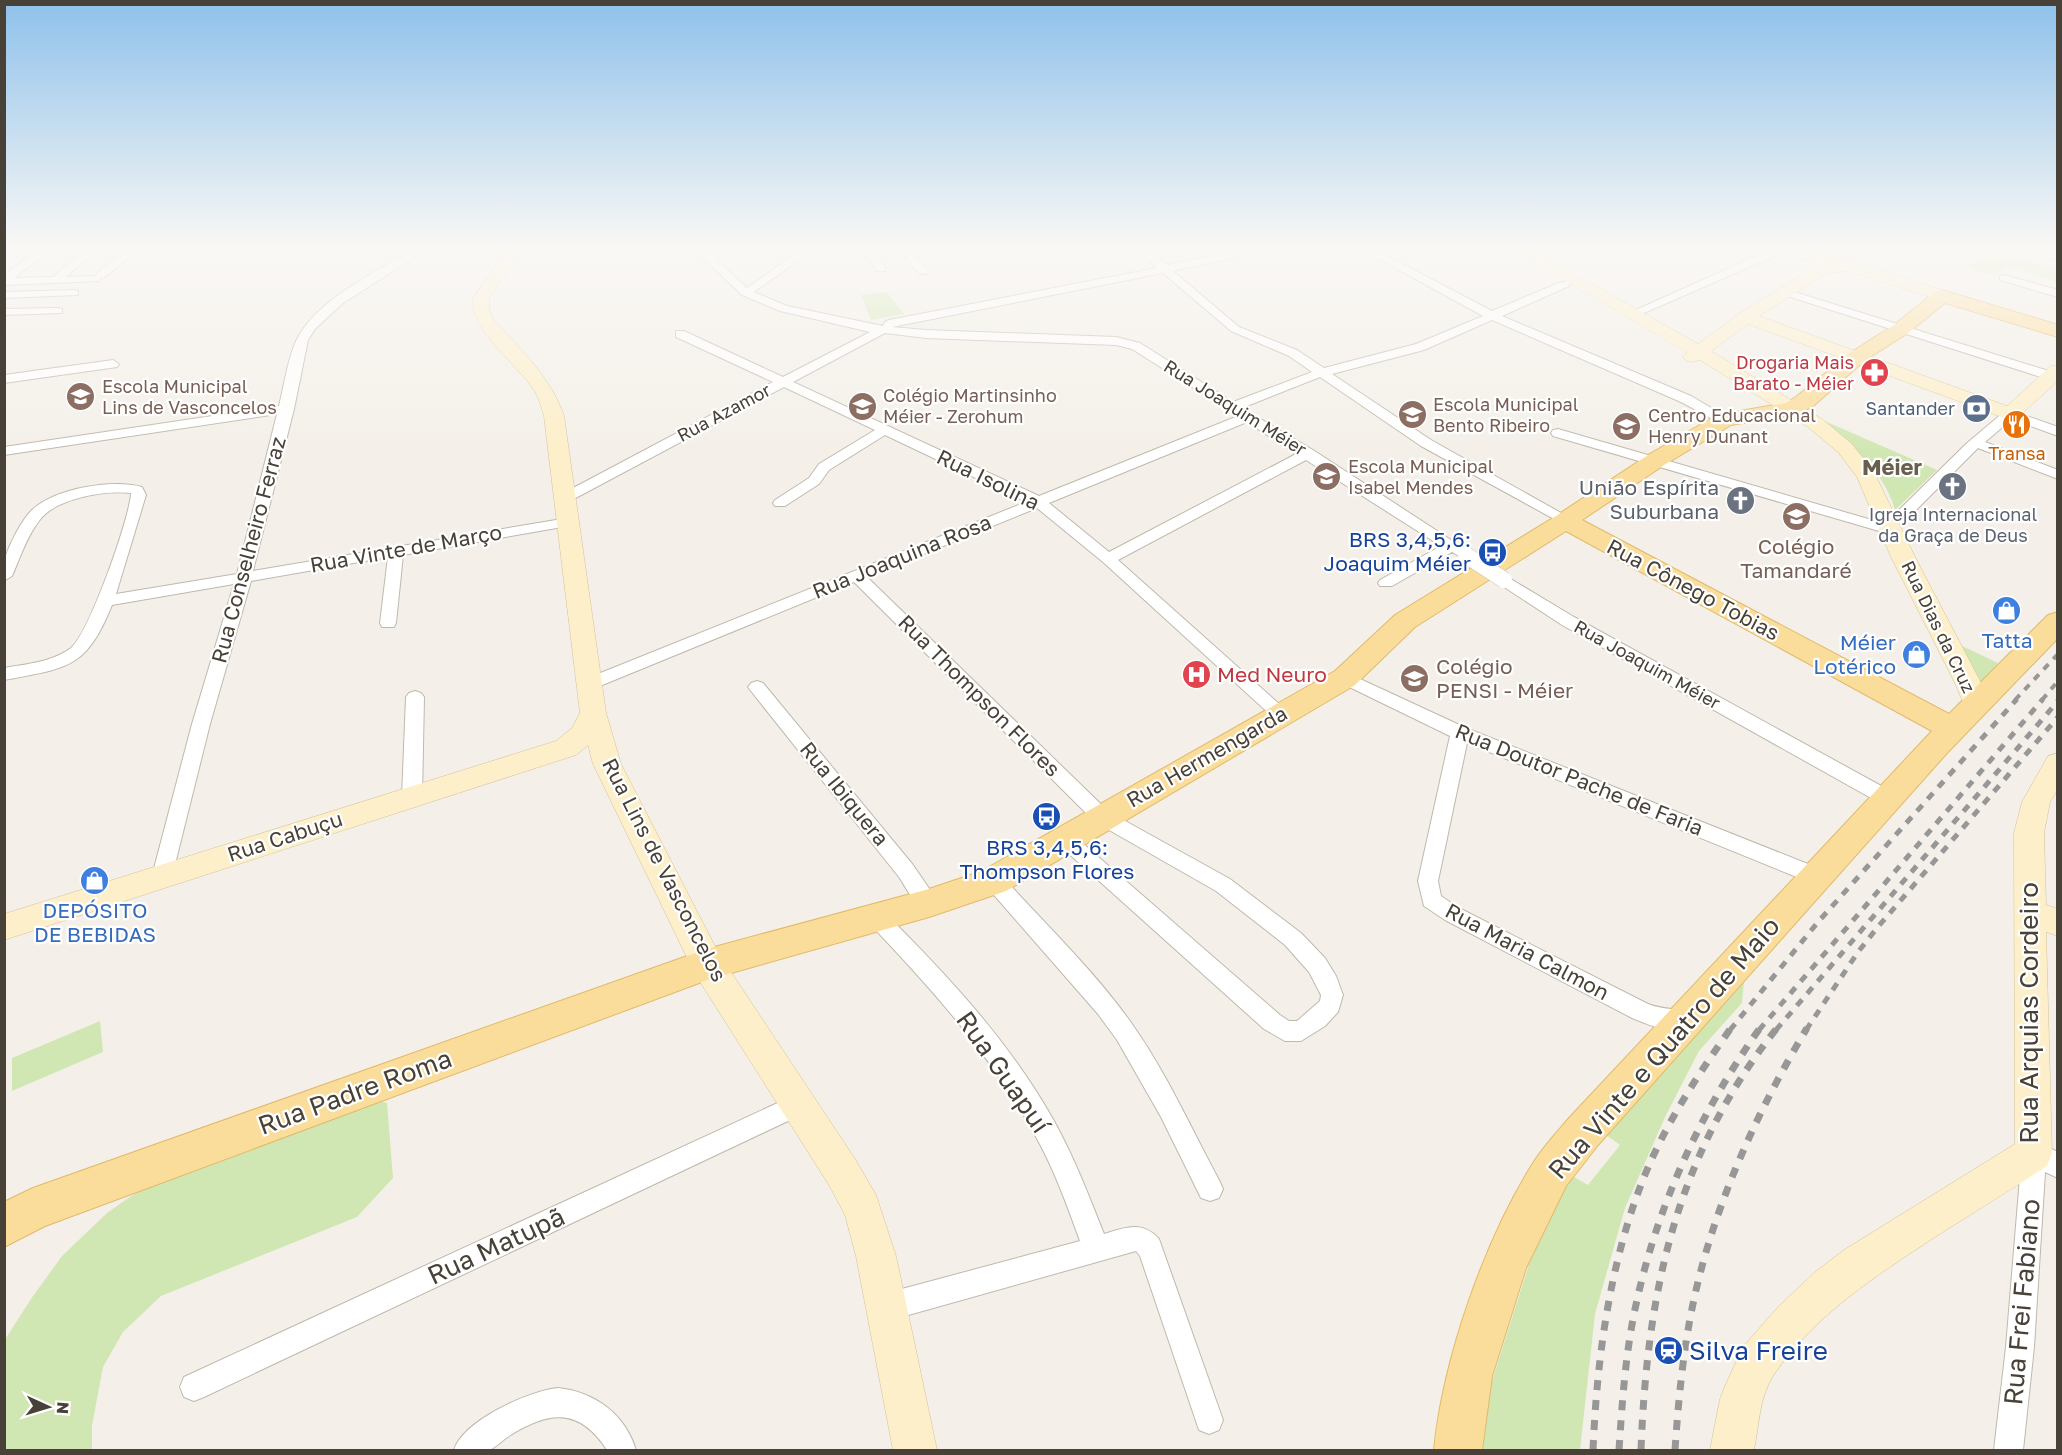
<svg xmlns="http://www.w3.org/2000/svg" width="2062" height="1455" font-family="'Golos Text',sans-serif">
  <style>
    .green { fill: #d1e7b3 }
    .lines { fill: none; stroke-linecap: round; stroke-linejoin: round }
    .street-casing { stroke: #bfb8ac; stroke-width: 2 }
    .secondary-casing { stroke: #d3c299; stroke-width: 1 }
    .primary-casing { stroke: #e1b96a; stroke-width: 2 }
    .street { fill: #fff; fill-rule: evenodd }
    .secondary { fill: #fdefca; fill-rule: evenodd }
    .primary { fill: #fbdd9b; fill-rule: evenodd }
    .rail-far2 { stroke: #979797; stroke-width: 4; stroke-dasharray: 7 7; stroke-linecap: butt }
    .rail-far1 { stroke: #979797; stroke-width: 5; stroke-dasharray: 8 8; stroke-linecap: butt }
    .rail { stroke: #979797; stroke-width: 7; stroke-dasharray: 10 10; stroke-linecap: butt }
    .street-bridge-casing { stroke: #bfb8ac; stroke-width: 17; stroke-linecap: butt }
    .street-bridge { stroke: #fff; stroke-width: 16 }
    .labels { text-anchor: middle; stroke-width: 4.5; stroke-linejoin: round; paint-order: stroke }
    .far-health-label { font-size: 18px; fill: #be3a42; stroke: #fff; text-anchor: end }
    .far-education-label { font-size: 18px; fill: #785e54; stroke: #fff; text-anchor: start }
    .far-street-label { font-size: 18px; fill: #484137; stroke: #fff }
    .far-service-label { font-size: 18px; fill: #4e5e75; stroke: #fff; text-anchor: end }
    .far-food-label { font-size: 18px; fill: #c56008; stroke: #fff }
    .far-worship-label { font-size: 18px; fill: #5b616d; stroke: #fff }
    .street-label { font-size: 21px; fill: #484137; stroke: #fff }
    .worship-label { font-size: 21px; fill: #5b616d; stroke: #fff; text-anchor: end }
    .transit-label { font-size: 21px; fill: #164399; stroke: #fff; text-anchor: end }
    .education-label { font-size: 21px; fill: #785e54; stroke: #fff }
    .shop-label { font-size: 21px; fill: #366cbe; stroke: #fff }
    .health-label { font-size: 21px; fill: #be3a42; stroke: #fff; text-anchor: start }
    .far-district-label { font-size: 22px; font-weight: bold; fill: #6a5e4f; stroke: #fff }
    .near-street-label { font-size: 26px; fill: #484137; stroke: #fff }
    .near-transit-label { font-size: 26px; fill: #164399; stroke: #fff; text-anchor: start }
  </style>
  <rect width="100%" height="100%" fill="#f4f0e9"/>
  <!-- green -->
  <g class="green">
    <path d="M1997,251l60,19v12l-47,-15 -16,9 -27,-9z"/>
    <path d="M887,292l17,22 -33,6 -10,-25z"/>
    <path d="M1804,412l133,58 -42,40c-12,-46 -56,-71 -91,-98z"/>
    <path d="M1960,645l38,18 -16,18h-4z"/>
    <path d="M1744,982l-2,21 -43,48 -33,64 -41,93 -30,106 -15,136h-97l7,-63 41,-129 38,-80 5,-1 14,8 32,-40 -14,-10z"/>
    <path d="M100,1021l3,31 -91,39v-33z"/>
    <path d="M371,1099l16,4 6,75 -36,39 -196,79 -38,36 -20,35 -11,59v24h-87l-1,-109 29,-45 29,-40 45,-43 54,-38z"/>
  </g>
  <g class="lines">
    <defs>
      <g id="street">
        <path d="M42,247h12l-40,31 41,-1 1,-3 32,-27h12l-34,30 30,-1 1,-3 33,-26h12l-37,30 -5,1 -1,3 -95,4v-10z"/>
        <path d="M363,247h46l-5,3h-36z"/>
        <path d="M418,247h13l-88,56 -28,26 -7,11 -14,69 -41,162 315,-53 7,4 -7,4 -165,29 -7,68 -2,4h-12l-2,-4 8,-66 -137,24 -41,143 -38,152 -3,6 -7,2 -7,-2 -3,-6 40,-152 42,-140 -122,21c-26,64 -44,63 -108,75v-12c23,-4 48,-6 67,-20 18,-15 59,-130 60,-155 -26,-3 -76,5 -92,28 -12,15 -19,37 -27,55l-8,5c0,-7 -1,-17 1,-23 5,-15 16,-37 27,-48 24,-22 80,-31 110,-23l4,8 -30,99 121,-20 40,-160 -273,41v-8l275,-41c5,-20 9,-49 18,-67 21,-41 83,-69 121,-92z"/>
        <path d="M691,247h12l44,41 58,-41h12l-63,45 33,14 96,20 2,-4 4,-2 268,-52 -23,-21h12l21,18 91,-18h23l-108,24 66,56 58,23 27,18 92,-24 67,-28 -126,-69h13l122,64 69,-29h8v4l-67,30 189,80 41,24 -2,3h-10l-39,-21 -189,-82 -68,30 -92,24 99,66 139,78 2,3 -7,4 -144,-79 -101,-69 -78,31 71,42 161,105 -8,5 -14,-8 -60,34h-12l-2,-3 2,-3 61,-34 -135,-86 -188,100 169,151 3,4 -3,4 -6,2 -6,-2 -172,-157 -66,-54 -170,69 242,235 121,67 71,54 24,25 11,18 7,19 -5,17 -13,14 -24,15h-16l-21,-12 -206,-185 -3,-5 3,-5 7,-3 7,3 208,181 9,6h8l23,-20 1,-6 -12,-23 -24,-27 -69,-54 -121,-69 -241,-240 -259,106h-12l-3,-4 3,-4 443,-178 -141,-67 -56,35 -10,14 -34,22h-10l-2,-3 2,-3 34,-22 10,-14 56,-34 -91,-43 -214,114h-10l-2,-3 2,-3 213,-113 -97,-45v-6h8l99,46 87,-45 -90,-21 -38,-16zM1163,273l68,58 58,25 23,16 -79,30 -93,-59 -24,-6 -190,-7 -34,-3zM885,333l41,5 190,7 16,4 106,67 -199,80 -246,-114zM1247,422l49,32 -187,98 -60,-49z"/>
        <path d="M861,247h10l15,22 -1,2h-8z"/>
        <path d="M898,247h11l19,25 -1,2h-8z"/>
        <path d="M945,247h11l3,5 -1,2h-8z"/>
        <path d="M991,247h11l5,6 -1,2h-8z"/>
        <path d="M1776,247h15l33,13 -5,3 -35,-11 -147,64h-8l-2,-2z"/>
        <path d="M2024,247h16l18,7v7z"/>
        <path d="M2004,275l54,15v7l-58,-17v-4z"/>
        <path d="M1785,289l270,84 2,3 -2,3h-8l-266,-85v-4z"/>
        <path d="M74,290l4,1v4l-74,3v-6z"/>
        <path d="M58,308l4,1v4l-58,2v-6z"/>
        <path d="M113,360l6,4 -2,3 -113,16v-8z"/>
        <path d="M2010,410l48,17v9l-46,-17 -27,23 73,28v9l-80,-31 -71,71 -21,4 -5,-1 -2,-3 2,-3 16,-4 69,-68 39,-33z"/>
        <path d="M1558,429l338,98 2,3 -7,4 -5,-1 -333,-97 -2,-3 2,-3z"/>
        <path d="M1504,575l70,42 320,176 3,5 -3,5 -7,2 -7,-2 -318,-178 -64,-42 -2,-3z"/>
        <path d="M1345,672l121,56 357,142 3,6 -3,6 -7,2 -7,-2 -342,-139 -29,138 3,15 18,12 189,96c15,6 30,4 44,9l3,7 -3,7c-21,8 -40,-1 -60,-9l-187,-98 -21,-14 -6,-25 32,-145 -111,-54 -3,-4 3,-4z"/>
        <path d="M757,681l6,2 150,182 26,38 -3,6c-18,6 -28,-19 -37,-32l-148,-186 -3,-4 3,-4z"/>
        <path d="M415,691l6,2 3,4 -2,100 -3,5 -7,2 -7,-2 -3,-5 4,-100 3,-4z"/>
        <path d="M994,873l7,2c44,49 93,95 131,149 34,48 59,104 87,156l4,9 -4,9 -9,3 -9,-3 -40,-81 -44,-77 -19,-26 -111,-127 -3,-6 3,-6z"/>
        <path d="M876,908l7,3c64,64 127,131 171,210 20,36 35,75 50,113 21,-6 38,-14 55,5l64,181 -4,10 -10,4 -10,-4 -59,-174 -4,-5 -249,70 -10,-4 -4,-10 4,-10 10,-4 193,-52c-13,-36 -26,-72 -45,-106 -43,-79 -104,-147 -166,-212l-3,-6 3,-6z"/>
        <path d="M797,1094l8,3 4,8 -4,8 -601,284 -10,4 -10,-4 -4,-10 4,-10z"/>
        <path d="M2034,1141l24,11v26l-13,-6 -11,175 -11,103h-29l12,-103 16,-194 3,-8z"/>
        <path d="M558,1388c37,4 67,26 78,62h-29c-28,-43 -58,-39 -98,-14 -6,4 -12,10 -19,14 -8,4 -26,0 -36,0 9,-29 74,-59 104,-62z"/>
      </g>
      <g id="secondary">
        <path d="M509,247h16l-36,51v10l3,10c27,30 59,59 72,98l42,297 15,51 98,190 136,205 21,36 20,61 41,194h-44l-37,-194 -11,-41 -16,-30 -134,-211 -102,-210 -5,-19 -12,10 -572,185v-26l552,-173 16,-13 8,-15 -36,-297c-3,-9 -5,-18 -10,-26 -17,-26 -65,-60 -61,-92z"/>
        <path d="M1507,247h20l171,97 42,-31 74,-46 -10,-20h16l5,10h12l111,35 2,4 -8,5 -94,-30 -21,2 -68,43 248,90 44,-40 7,-1v16l-41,37 -7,2 -262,-96 -37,27 111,68 30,25 22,28 41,85 65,124 9,24 -4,6 -9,3 -9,-3 -13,-30 -63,-124 -34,-80 -19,-25 -30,-25 -108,-67 -8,2 -6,-1 -3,-4 4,-5z"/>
        <path d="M2058,753v36l-8,13 -6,31 2,72 12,4v27l-12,-4 6,221 -5,13c-37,24 -74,47 -112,71 -59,39 -121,78 -162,139 -14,22 -14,50 -19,74h-44l10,-51 6,-15 17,-37 35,-40 36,-34 30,-23 171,-106 -1,-311 8,-31 26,-46z"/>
      </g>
      <path id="primary" d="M1942,290l116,35v12l-113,-34 -37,30 -44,28 -52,46 -20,8 -61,10 -67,40 -82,55 367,194 99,-99 10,-3v26l-111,115 -349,392 -32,41 -40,82 -34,108 -10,74h-48c9,-91 51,-212 101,-290 10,-15 23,-29 35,-43l362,-386 -366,-200 -151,96 -60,58 -349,206 -77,26 -219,62 -665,247 -41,21v-45l29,-14 674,-239 222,-60 53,-18 353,-200 60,-56 161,-99 92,-61 69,-40 69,-12 10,-6 54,-44 44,-28 41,-33z"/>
    </defs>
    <!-- street casing -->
    <use href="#street" class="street-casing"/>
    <!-- secondary casing -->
    <use href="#secondary" class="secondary-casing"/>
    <!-- primary casing -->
    <use href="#primary" class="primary-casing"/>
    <!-- street -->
    <use href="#street" class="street"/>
    <!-- secondary -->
    <use href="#secondary" class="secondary"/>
    <!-- primary -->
    <use href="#primary" class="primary"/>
    <!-- rail-far2 -->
    <g class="rail-far2">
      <path d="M2015,700l43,-46"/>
      <path d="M2042,700l16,-19"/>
    </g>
    <!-- rail-far1 -->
    <g class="rail-far1">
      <path d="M1730,1030l88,-108 199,-223"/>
      <path d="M1759,1030l284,-331"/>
      <path d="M1776,1030l282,-329"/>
      <path d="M1806,1030l52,-78 19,-24 181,-211"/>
    </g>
    <!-- rail -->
    <g class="rail">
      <path d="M1593,1450c4,-91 16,-183 49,-268 22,-56 55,-106 89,-154"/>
      <path d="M1619,1450c3,-45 6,-91 15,-136 21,-104 65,-200 126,-286"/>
      <path d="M1641,1450c6,-159 35,-295 136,-422"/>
      <path d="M1675,1450c3,-44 7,-88 15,-131 19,-103 64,-202 117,-291"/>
    </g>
    <defs>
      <path id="street-bridge" d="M1466,555l38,25"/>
    </defs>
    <!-- street-bridge casing -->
    <use href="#street-bridge" class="street-bridge-casing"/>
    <!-- street-bridge -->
    <use href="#street-bridge" class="street-bridge"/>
  </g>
  <!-- sky -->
  <linearGradient id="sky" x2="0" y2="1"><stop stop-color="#8ec1eb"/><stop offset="0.55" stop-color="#faf8f5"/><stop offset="1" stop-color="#faf8f5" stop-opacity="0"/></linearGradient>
  <rect width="2062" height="451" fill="url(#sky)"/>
  <!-- icons -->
  <defs>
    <symbol id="pharmacy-disc" viewBox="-11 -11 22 22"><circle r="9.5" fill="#e0444e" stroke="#fff"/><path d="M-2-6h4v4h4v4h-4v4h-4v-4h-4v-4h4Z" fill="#fff"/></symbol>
    <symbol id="school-disc" viewBox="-11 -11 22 22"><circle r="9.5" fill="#8d6e63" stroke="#fff"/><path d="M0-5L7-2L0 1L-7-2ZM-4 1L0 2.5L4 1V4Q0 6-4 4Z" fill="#fff"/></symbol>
    <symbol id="bank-disc" viewBox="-11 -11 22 22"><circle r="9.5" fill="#5c6f8a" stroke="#fff"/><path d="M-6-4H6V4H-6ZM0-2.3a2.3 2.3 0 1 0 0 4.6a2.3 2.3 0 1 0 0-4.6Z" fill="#fff"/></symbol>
    <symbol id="restaurant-disc" viewBox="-11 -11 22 22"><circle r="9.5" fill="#e8710a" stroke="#fff"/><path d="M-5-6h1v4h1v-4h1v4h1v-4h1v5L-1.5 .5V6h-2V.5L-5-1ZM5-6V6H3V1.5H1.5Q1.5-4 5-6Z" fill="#fff"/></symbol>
    <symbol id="church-disc" viewBox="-11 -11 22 22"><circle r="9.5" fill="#6b7280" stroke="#fff"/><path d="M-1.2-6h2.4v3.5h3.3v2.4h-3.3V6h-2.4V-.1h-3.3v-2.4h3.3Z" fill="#fff"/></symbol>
    <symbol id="bus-disc" viewBox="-11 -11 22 22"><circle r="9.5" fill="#1a4fb4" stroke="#fff"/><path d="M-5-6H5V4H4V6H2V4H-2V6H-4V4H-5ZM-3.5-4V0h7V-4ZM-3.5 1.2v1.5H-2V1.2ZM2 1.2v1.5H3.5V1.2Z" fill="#fff"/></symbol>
    <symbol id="shop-disc" viewBox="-11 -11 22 22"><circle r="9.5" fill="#3f7fe0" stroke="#fff"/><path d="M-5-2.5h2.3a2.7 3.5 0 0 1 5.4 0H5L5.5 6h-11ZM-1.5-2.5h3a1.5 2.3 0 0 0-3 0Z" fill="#fff"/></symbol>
    <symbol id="hospital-disc" viewBox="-11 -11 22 22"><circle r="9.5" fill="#e0444e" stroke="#fff"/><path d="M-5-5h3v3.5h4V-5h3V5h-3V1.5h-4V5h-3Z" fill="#fff"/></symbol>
    <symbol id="station-disc" viewBox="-11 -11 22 22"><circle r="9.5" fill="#1a4fb4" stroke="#fff"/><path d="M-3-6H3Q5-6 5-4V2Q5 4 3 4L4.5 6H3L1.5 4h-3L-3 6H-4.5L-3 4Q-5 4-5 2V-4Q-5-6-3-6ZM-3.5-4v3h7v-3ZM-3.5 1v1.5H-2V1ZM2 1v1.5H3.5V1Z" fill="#fff"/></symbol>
  </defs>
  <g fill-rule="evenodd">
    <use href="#pharmacy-disc" x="1858" y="356" width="33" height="33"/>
    <use href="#school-disc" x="64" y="380" width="33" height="33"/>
    <use href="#school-disc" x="846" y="390" width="33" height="33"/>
    <use href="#bank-disc" x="1960" y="392" width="33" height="33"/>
    <use href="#school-disc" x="1396" y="398" width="33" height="33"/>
    <use href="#restaurant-disc" x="2000" y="408" width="33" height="33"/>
    <use href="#school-disc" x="1610" y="410" width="33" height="33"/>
    <use href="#school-disc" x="1310" y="460" width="33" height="33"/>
    <use href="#church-disc" x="1936" y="470" width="33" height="33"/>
    <use href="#church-disc" x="1724" y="484" width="33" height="33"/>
    <use href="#school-disc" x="1780" y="500" width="33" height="33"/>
    <use href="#bus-disc" x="1476" y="536" width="33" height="33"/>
    <use href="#shop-disc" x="1990" y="594" width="33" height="33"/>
    <use href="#shop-disc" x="1900" y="638" width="33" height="33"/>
    <use href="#hospital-disc" x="1180" y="658" width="33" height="33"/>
    <use href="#school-disc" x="1398" y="662" width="33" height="33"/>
    <use href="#bus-disc" x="1030" y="800" width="33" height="33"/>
    <use href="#shop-disc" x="78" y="864" width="33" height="33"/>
    <use href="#station-disc" x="1652" y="1334" width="33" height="33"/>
  </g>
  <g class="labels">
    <!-- far-health labels -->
    <g class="far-health-label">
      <text x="1854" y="369">Drogaria Mais<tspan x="1854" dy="21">Barato - Méier</tspan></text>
    </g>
    <!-- far-education labels -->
    <g class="far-education-label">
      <text x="102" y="393">Escola Municipal<tspan x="102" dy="21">Lins de Vasconcelos</tspan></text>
      <text x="883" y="402">Colégio Martinsinho<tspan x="883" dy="21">Méier - Zerohum</tspan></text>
      <text x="1433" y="411">Escola Municipal<tspan x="1433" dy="21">Bento Ribeiro</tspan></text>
      <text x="1648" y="422">Centro Educacional<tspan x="1648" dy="21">Henry Dunant</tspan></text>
      <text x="1348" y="473">Escola Municipal<tspan x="1348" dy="21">Isabel Mendes</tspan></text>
    </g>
    <!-- far-street labels -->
    <g class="far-street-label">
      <text transform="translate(1235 408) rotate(32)" y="6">Rua Joaquim Méier</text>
      <text transform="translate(724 413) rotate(-28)" y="6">Rua Azamor</text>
      <text transform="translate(1938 627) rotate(64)" y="6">Rua Dias da Cruz</text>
      <text transform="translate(1647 665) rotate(29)" y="6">Rua Joaquim Méier</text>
    </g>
    <!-- far-service labels -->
    <g class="far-service-label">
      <text x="1955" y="415">Santander</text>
    </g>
    <!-- far-food labels -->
    <g class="far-food-label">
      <text x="2017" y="460">Transa</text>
    </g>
    <!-- far-worship labels -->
    <g class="far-worship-label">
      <text x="1953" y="521">Igreja Internacional<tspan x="1953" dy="21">da Graça de Deus</tspan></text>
    </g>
    <!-- street labels -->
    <g class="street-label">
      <text transform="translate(988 480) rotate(26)" y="7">Rua Isolina</text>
      <text transform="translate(406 549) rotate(-10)" y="7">Rua Vinte de Março</text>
      <text transform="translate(249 550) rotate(-75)" y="7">Rua Conselheiro Ferraz</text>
      <text transform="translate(902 557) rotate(-22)" y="7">Rua Joaquina Rosa</text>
      <text transform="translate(1693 590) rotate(28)" y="7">Rua Cônego Tobias</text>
      <text transform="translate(979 696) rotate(45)" y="7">Rua Thompson Flores</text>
      <text transform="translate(1207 757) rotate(-30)" y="7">Rua Hermengarda</text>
      <text transform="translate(1579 780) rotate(22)" y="7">Rua Doutor Pache de Faria</text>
      <text transform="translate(844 794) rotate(51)" y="7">Rua Ibiquera</text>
      <text transform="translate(285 837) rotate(-18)" y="7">Rua Cabuçu</text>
      <text transform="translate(664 870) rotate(63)" y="7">Rua Lins de Vasconcelos</text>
      <text transform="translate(1527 952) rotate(28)" y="7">Rua Maria Calmon</text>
    </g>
    <!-- worship labels -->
    <g class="worship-label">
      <text x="1719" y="495">União Espírita<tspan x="1719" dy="24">Suburbana</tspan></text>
    </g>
    <!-- transit labels -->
    <g class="transit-label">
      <text x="1471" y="547">BRS 3,4,5,6:<tspan x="1471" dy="24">Joaquim Méier</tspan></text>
      <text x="1047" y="855" text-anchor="middle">BRS 3,4,5,6:<tspan x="1047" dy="24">Thompson Flores</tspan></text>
    </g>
    <!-- education labels -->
    <g class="education-label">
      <text x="1796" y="554">Colégio<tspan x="1796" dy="24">Tamandaré</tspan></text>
      <text x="1436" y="674" text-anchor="start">Colégio<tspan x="1436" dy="24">PENSI - Méier</tspan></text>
    </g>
    <!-- shop labels -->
    <g class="shop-label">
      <text x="2007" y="648">Tatta</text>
      <text x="1896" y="650" text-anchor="end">Méier<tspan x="1896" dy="24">Lotérico</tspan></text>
      <text x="95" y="918">DEPÓSITO<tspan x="95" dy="24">DE BEBIDAS</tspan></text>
    </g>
    <!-- health labels -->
    <g class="health-label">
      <text x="1217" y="682">Med Neuro</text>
    </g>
    <!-- far-district labels -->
    <g class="far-district-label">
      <text x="1892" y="475">Méier</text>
    </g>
    <!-- near-street labels -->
    <g class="near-street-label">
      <text transform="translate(2029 1013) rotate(-90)" y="9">Rua Arquias Cordeiro</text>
      <text transform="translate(1664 1048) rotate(-49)" y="9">Rua Vinte e Quatro de Maio</text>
      <text transform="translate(1003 1072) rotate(55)" y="9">Rua Guapuí</text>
      <text transform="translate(355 1092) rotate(-20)" y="9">Rua Padre Roma</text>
      <text transform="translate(496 1246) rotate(-25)" y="9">Rua Matupã</text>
      <text transform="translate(2022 1302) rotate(-85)" y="9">Rua Frei Fabiano</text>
    </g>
    <!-- near-transit labels -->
    <g class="near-transit-label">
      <text x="1689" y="1360">Silva Freire</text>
    </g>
  </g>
  <!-- border -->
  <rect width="2062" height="1455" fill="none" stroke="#484137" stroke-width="12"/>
  <!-- north arrow -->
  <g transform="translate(48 1407) rotate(94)" stroke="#ffffff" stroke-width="4.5" paint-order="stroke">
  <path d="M0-4.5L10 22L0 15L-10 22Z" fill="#484137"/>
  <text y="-9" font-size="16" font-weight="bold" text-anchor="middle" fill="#484137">N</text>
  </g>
</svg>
